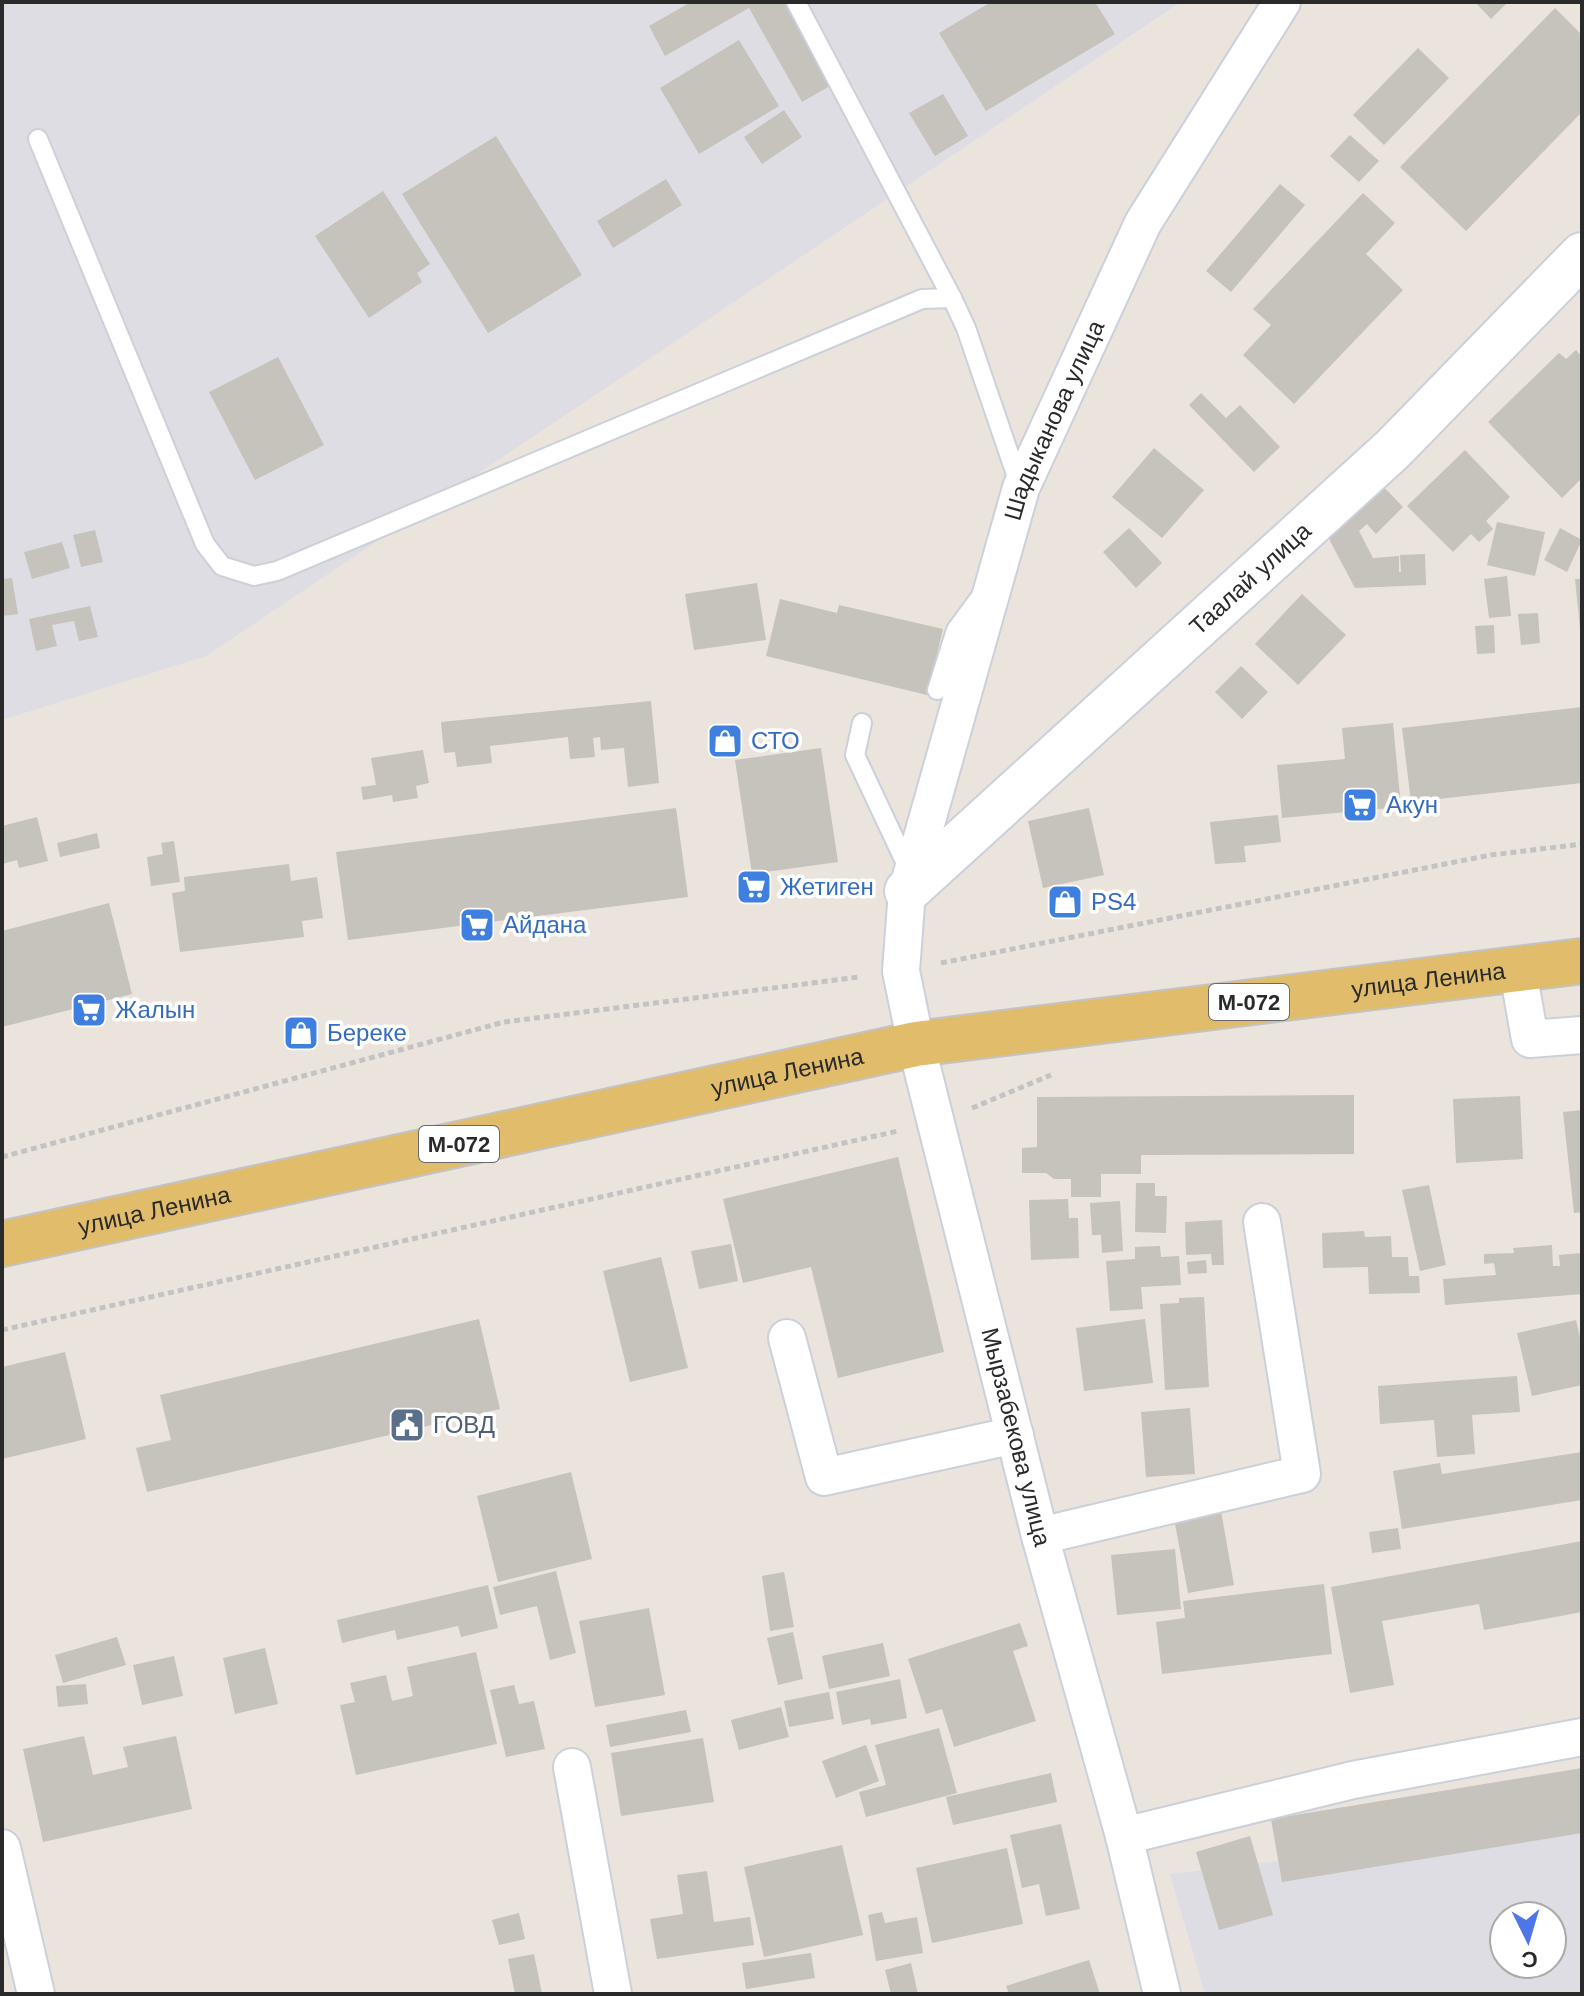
<svg xmlns="http://www.w3.org/2000/svg" width="1584" height="1996" font-family="Helvetica,sans-serif">
  <style>
    .industrial { fill: #dfdde4; fill-rule: evenodd }
    .building { fill: #c6c2bc }
    .lines { fill: none; stroke-linecap: round; stroke-linejoin: round }
    .service-casing { stroke: #ccd0da; stroke-width: 22 }
    .minor-casing { stroke: #ccd0da; stroke-width: 40 }
    .tertiary-casing { stroke: #ccd0da; stroke-width: 48 }
    .primary-casing { stroke: #c3c3c3; stroke-width: 48 }
    .path { stroke: #c3c3c3; stroke-width: 5; stroke-dasharray: 6 4; stroke-linecap: butt }
    .service { stroke: #fff; stroke-width: 18 }
    .minor { stroke: #fff; stroke-width: 36 }
    .tertiary { stroke: #fff; stroke-width: 44 }
    .primary { stroke: #e1bd6b; stroke-width: 44 }
    .labels { text-anchor: middle; stroke-width: 7; stroke-linejoin: round; paint-order: stroke }
    .shield { fill: #fff; stroke: #6a6a6a; stroke-width: 2 }
    .shield-label { font-size: 22px; font-weight: bold; fill: #2a2a2a }
    .street-label { font-size: 24px; fill: #2a2a2a; stroke: #fff }
    .shop-label { font-size: 24px; fill: #366cbe; stroke: #fff; text-anchor: start }
    .service-label { font-size: 24px; fill: #4e5e75; stroke: #fff; text-anchor: start }
  </style>
  <rect width="100%" height="100%" fill="#eae4dd"/>
  <!-- industrial -->
  <g class="industrial">
    <path d="M2,2h1179l-975,654 -204,64z"/>
    <path d="M1582,1826v168h-377l-35,-120zM1504,1916h48v48h-48z"/>
  </g>
  <!-- building -->
  <g class="building">
    <path d="M691,2h98l46,81 -33,19 -53,-94 -84,48 -16,-30z"/>
    <path d="M991,2h104l20,32 -129,77 -47,-78z"/>
    <path d="M1475,2h33l-17,17z"/>
    <path d="M1555,8l27,27v77l-116,119 -66,-64z"/>
    <path d="M739,40l40,66 -80,48 -39,-66z"/>
    <path d="M1418,48l31,30 -65,67 -31,-30z"/>
    <path d="M943,94l25,42 -33,20 -26,-43z"/>
    <path d="M784,110l18,27 -40,27 -18,-27z"/>
    <path d="M1350,135l29,26 -20,21 -29,-26z"/>
    <path d="M496,136l86,139 -94,58 -86,-139z"/>
    <path d="M666,179l16,26 -69,43 -16,-27z"/>
    <path d="M1280,184l25,21 -74,87 -25,-21z"/>
    <path d="M383,191l47,73 -13,9 5,9 -53,36 -54,-82z"/>
    <path d="M1363,193l32,30 -29,31 37,36 -109,114 -51,-49 28,-30 -18,-16z"/>
    <path d="M1576,350l6,7v121l-20,20 -74,-76 71,-69 7,6z"/>
    <path d="M278,357l46,88 -69,35 -46,-88z"/>
    <path d="M1201,393l25,25 14,-13 40,42 -26,25 -65,-67z"/>
    <path d="M1154,448l50,42 -42,48 -50,-41z"/>
    <path d="M1465,450l45,47 -24,24 7,8 -14,13 -8,-8 -18,18 -46,-46z"/>
    <path d="M1377,480l26,27 -27,27 -9,-10 -8,7 14,27 26,-2v16h2l-1,-17 25,-1 1,31 -71,3 -25,-47v-15z"/>
    <path d="M1497,522l48,10 -10,44 -48,-11z"/>
    <path d="M1129,528l33,35 -26,25 -33,-36z"/>
    <path d="M1560,528l22,12 -15,32 -23,-12z"/>
    <path d="M95,530l8,32 -22,5 -8,-32z"/>
    <path d="M62,542l8,26 -38,11 -8,-27z"/>
    <path d="M1507,576l4,40 -22,2 -5,-39z"/>
    <path d="M12,578l6,36 -16,2v-37z"/>
    <path d="M1575,579h7v49h-2z"/>
    <path d="M757,583l9,57 -72,10 -9,-56z"/>
    <path d="M1302,594l44,41 -48,50 -43,-41z"/>
    <path d="M780,599l57,14 2,-8 104,24 -16,66 -161,-39z"/>
    <path d="M90,606l8,31 -19,4 -5,-20 -22,4 5,21 -21,5 -7,-32z"/>
    <path d="M1538,613l2,30 -19,2 -3,-31z"/>
    <path d="M1494,625l1,28 -18,1 -2,-28z"/>
    <path d="M1241,666l27,26 -26,27 -27,-27z"/>
    <path d="M651,701l8,82 -31,4 -4,-39 -23,2 -1,-13 -7,1 2,19 -25,2 -2,-22 -78,9 2,17 -35,4 -2,-15 -11,1 -3,-31z"/>
    <path d="M1582,707v76l-171,19 -9,-74z"/>
    <path d="M1393,723l8,84 -119,11 -5,-53 68,-6 -3,-31z"/>
    <path d="M821,748l17,114 -86,12 -17,-114z"/>
    <path d="M423,750l6,33 -13,3 2,12 -25,4 -1,-7 -29,5 -2,-13 15,-2 -5,-27z"/>
    <path d="M676,808l12,89 -340,43 -12,-88z"/>
    <path d="M1089,808l15,67 -61,13 -15,-67z"/>
    <path d="M1278,815l3,27 -37,4 2,16 -31,2 -5,-42z"/>
    <path d="M37,817l11,44 -29,7 -2,-8 -15,4v-38z"/>
    <path d="M97,833l3,15 -40,9 -3,-14z"/>
    <path d="M174,841l6,41 -29,4 -4,-29 16,-3 -2,-11z"/>
    <path d="M289,864l2,17 26,-4 6,41 -21,3 2,16 -124,15 -8,-59 13,-2 -1,-14z"/>
    <path d="M109,903l23,91 -130,33v-96z"/>
    <path d="M1354,1095v59l-213,1v19h-40v23h-30v-18h-17l-8,-6h-24v-25l15,-1v-50z"/>
    <path d="M1520,1096l3,63 -67,4 -3,-64z"/>
    <path d="M1582,1110v102l-8,1 -11,-101z"/>
    <path d="M898,1157l46,195 -106,26 -27,-111 -68,16 -20,-84z"/>
    <path d="M1136,1183h19v13h12l-1,37 -31,-1z"/>
    <path d="M1429,1185l17,80 -26,6 -18,-81z"/>
    <path d="M1068,1199l1,19h9l1,40 -48,2 -2,-60z"/>
    <path d="M1120,1201l3,50 -21,2 -1,-18h-9l-2,-32z"/>
    <path d="M1222,1220l2,45h-12l-1,-11 -25,1 -1,-33z"/>
    <path d="M1364,1231l1,6 26,-1 1,21h16l1,19h10l1,17 -51,1 -1,-27 -45,1 -1,-35z"/>
    <path d="M731,1244l7,37 -39,8 -8,-38z"/>
    <path d="M1552,1245l1,21h7l-1,-11 23,-2v41l-137,11 -2,-26 53,-4 -2,-12 -10,1v-10l30,-1 -1,-5z"/>
    <path d="M1160,1246l1,11 18,-1 2,29 -40,2 2,22 -33,2 -4,-50 29,-2v-12z"/>
    <path d="M661,1257l27,111 -58,14 -27,-111z"/>
    <path d="M1206,1260l1,13 -19,1 -1,-12z"/>
    <path d="M1204,1297l5,90 -44,3 -5,-86 19,-1v-5z"/>
    <path d="M479,1319l21,90 -353,83 -11,-44 35,-8 -11,-45z"/>
    <path d="M1145,1319l8,64 -69,8 -8,-63z"/>
    <path d="M1576,1320l6,25v40l-50,11 -15,-63z"/>
    <path d="M65,1352l21,87 -84,20v-92z"/>
    <path d="M1517,1376l3,36 -48,3 3,39 -38,3 -3,-37 -54,4 -2,-38z"/>
    <path d="M1190,1408l5,66 -49,3 -5,-65z"/>
    <path d="M1582,1452v48l-180,29 -9,-58 47,-8 2,11z"/>
    <path d="M571,1472l21,87 -94,23 -21,-86z"/>
    <path d="M1220,1505l14,80 -46,8 -15,-80z"/>
    <path d="M1398,1528l3,21 -29,4 -3,-21z"/>
    <path d="M1582,1541v71l-98,18 -5,-26 -97,17 12,64 -44,8 -19,-106z"/>
    <path d="M1175,1549l6,60 -64,6 -6,-60z"/>
    <path d="M556,1571l20,82 -26,7 -13,-54 -37,9 -7,-28z"/>
    <path d="M784,1572l10,55 -24,4 -8,-55z"/>
    <path d="M1324,1584l8,70 -170,20 -6,-52 29,-4 -2,-17z"/>
    <path d="M488,1585l10,43 -37,9 -3,-11 -61,14 -2,-10 -53,13 -5,-23z"/>
    <path d="M649,1608l16,87 -70,12 -16,-86z"/>
    <path d="M1020,1623l8,23 -15,5 23,70 -82,26 -12,-38 -16,5 -18,-55z"/>
    <path d="M793,1632l10,47 -25,6 -11,-47z"/>
    <path d="M117,1637l9,28 -63,18 -8,-28z"/>
    <path d="M883,1643l7,33 -61,13 -7,-33z"/>
    <path d="M265,1648l13,56 -43,10 -12,-56z"/>
    <path d="M476,1652l21,92 -141,31 -16,-70 15,-3 -5,-19 36,-8 6,26 21,-5 -6,-29z"/>
    <path d="M174,1656l9,40 -41,9 -9,-40z"/>
    <path d="M900,1679l7,39 -36,7 -1,-6 -28,6 -6,-33z"/>
    <path d="M86,1684l2,20 -30,3 -2,-21z"/>
    <path d="M514,1685l5,19 15,-3 11,48 -39,8 -16,-67z"/>
    <path d="M829,1692l5,27 -45,8 -5,-26z"/>
    <path d="M781,1707l8,30 -50,13 -8,-30z"/>
    <path d="M686,1710l5,22 -81,15 -4,-22z"/>
    <path d="M939,1728l18,65 -91,24 -7,-25 27,-7 -11,-40z"/>
    <path d="M84,1736l9,39 35,-8 -5,-20 53,-11 16,73 -149,33 -20,-93z"/>
    <path d="M703,1738l11,64 -93,14 -10,-63z"/>
    <path d="M866,1745l13,36 -43,17 -14,-37z"/>
    <path d="M1582,1768v65l-300,49 -11,-63z"/>
    <path d="M1051,1773l6,29 -104,23 -7,-28z"/>
    <path d="M1061,1824l19,85 -34,7 -7,-32 -17,4 -12,-53z"/>
    <path d="M1250,1836l23,79 -54,15 -23,-78z"/>
    <path d="M842,1845l21,90 -99,22 -20,-90z"/>
    <path d="M1007,1848l16,76 -91,19 -16,-75z"/>
    <path d="M707,1871l7,51 36,-5 4,28 -97,14 -7,-40 33,-5 -6,-39z"/>
    <path d="M882,1912l3,11 32,-6 6,36 -47,8 -8,-46z"/>
    <path d="M519,1913l6,26 -26,6 -7,-25z"/>
    <path d="M811,1953l4,25 -69,11 -4,-26z"/>
    <path d="M534,1954l8,40h-27l-7,-35z"/>
    <path d="M1089,1960l11,34h-91l-3,-8z"/>
    <path d="M911,1963l7,31h-27l-6,-24z"/>
  </g>
  <g class="lines">
    <defs>
      <g id="service">
        <path d="M796,2l156,296"/>
        <path d="M38,139l167,405 17,22 32,10 23,-5 645,-272 30,-1 14,30 54,158"/>
        <path d="M937,690l19,-60 25,-34"/>
        <path d="M862,723l-7,32 54,115"/>
      </g>
      <g id="minor">
        <path d="M1519,977l11,62 52,-4"/>
        <path d="M787,1338l37,139 191,-42"/>
        <path d="M1040,1536l262,-62 -40,-252"/>
        <path d="M572,1767l41,227"/>
        <path d="M1124,1836l229,-56 229,-43"/>
        <path d="M2,1848l34,146"/>
        <path id="s1" d="M1162,1994l-38,-158 -84,-300 -124,-492 -15,-73 6,-80 114,-403 122,-265 139,-221"/>
      </g>
      <g id="tertiary">
        <path id="s2" d="M907,891l486,-442 189,-194"/>
      </g>
      <g id="primary">
        <path id="s3" d="M2,1244l914,-200 666,-83"/>
      </g>
    </defs>
    <!-- service casing -->
    <use href="#service" class="service-casing"/>
    <!-- minor casing -->
    <use href="#minor" class="minor-casing"/>
    <!-- tertiary casing -->
    <use href="#tertiary" class="tertiary-casing"/>
    <!-- primary casing -->
    <use href="#primary" class="primary-casing"/>
    <!-- path -->
    <g class="path">
      <path d="M941,963l550,-108 91,-11"/>
      <path d="M972,1108l79,-33"/>
      <path d="M2,1157l502,-135 356,-45"/>
      <path d="M2,1330l896,-199"/>
    </g>
    <!-- service -->
    <use href="#service" class="service"/>
    <!-- minor -->
    <use href="#minor" class="minor"/>
    <!-- tertiary -->
    <use href="#tertiary" class="tertiary"/>
    <!-- primary -->
    <use href="#primary" class="primary"/>
  </g>
  <!-- icons -->
  <defs>
    <symbol id="shop-square" viewBox="-11 -11 22 22"><rect x="-9" y="-9" width="18" height="18" rx="4" fill="#3f7fe0" stroke="#fff"/><path d="M-5-2.5h2.3a2.7 3.5 0 0 1 5.4 0H5L5.5 6h-11ZM-1.5-2.5h3a1.5 2.3 0 0 0-3 0Z" fill="#fff"/></symbol>
    <symbol id="supermarket-square" viewBox="-11 -11 22 22"><rect x="-9" y="-9" width="18" height="18" rx="4" fill="#3f7fe0" stroke="#fff"/><path d="M-6-5.5h2.5l.6 2H6L4.5 2H-2.5L-4.4-4H-6ZM-1.5 3.2a1.3 1.3 0 1 0 .1 0ZM3 3.2a1.3 1.3 0 1 0 .1 0Z" fill="#fff"/></symbol>
    <symbol id="civic-square" viewBox="-11 -11 22 22"><rect x="-9" y="-9" width="18" height="18" rx="4" fill="#5c6f8a" stroke="#fff"/><path d="M-.6-6.5H3V-4.5H.6V-3L4-1V1h2V6H-6V1h2V-1L-.6-3ZM-1.2 2.5V6h2.4V2.5Z" fill="#fff"/></symbol>
  </defs>
  <g fill-rule="evenodd">
    <use href="#shop-square" x="705" y="721" width="40" height="40"/>
    <use href="#supermarket-square" x="1340" y="785" width="40" height="40"/>
    <use href="#supermarket-square" x="734" y="867" width="40" height="40"/>
    <use href="#shop-square" x="1045" y="882" width="40" height="40"/>
    <use href="#supermarket-square" x="457" y="905" width="40" height="40"/>
    <use href="#supermarket-square" x="69" y="990" width="40" height="40"/>
    <use href="#shop-square" x="281" y="1013" width="40" height="40"/>
    <use href="#civic-square" x="387" y="1405" width="40" height="40"/>
  </g>
  <g class="labels">
    <!-- shield labels -->
    <g class="shield">
      <rect x="1209" y="984" width="80" height="36" rx="6"/>
      <rect x="419" y="1126" width="80" height="36" rx="6"/>
    </g>
    <g class="shield-label">
      <text x="1249" y="1010">М-072</text>
      <text x="459" y="1152">М-072</text>
    </g>
    <!-- street labels -->
    <g class="street-label">
      <text dy="8" stroke="none"><textPath href="#s1" startOffset="1630">Шадыканова улица</textPath></text>
      <text dy="8" stroke="none"><textPath href="#s2" startOffset="464">Таалай улица</textPath></text>
      <text dy="8" stroke="none"><textPath href="#s3" startOffset="1452">улица Ленина</textPath></text>
      <text dy="8" stroke="none"><textPath href="#s3" startOffset="804">улица Ленина</textPath></text>
      <text dy="8" stroke="none"><textPath href="#s3" startOffset="156">улица Ленина</textPath></text>
      <text transform="translate(1016 1437) rotate(76)" y="8">Мырзабекова улица</text>
    </g>
    <!-- shop labels -->
    <g class="shop-label">
      <text x="751" y="749">СТО</text>
      <text x="1386" y="813">Акун</text>
      <text x="780" y="895">Жетиген</text>
      <text x="1091" y="910">PS4</text>
      <text x="503" y="933">Айдана</text>
      <text x="115" y="1018">Жалын</text>
      <text x="327" y="1041">Береке</text>
    </g>
    <!-- service labels -->
    <g class="service-label">
      <text x="433" y="1433">ГОВД</text>
    </g>
  </g>
  <!-- border -->
  <rect width="1584" height="1996" fill="none" stroke="#2a2a2a" stroke-width="8"/>
  <!-- north arrow -->
  <g transform="translate(1528 1940) rotate(175)"><circle r="38" fill="#ffffff" stroke="#aaaaaa" stroke-width="2"/>
  <path d="M0-6L14 30L0 20L-14 30Z" fill="#4f76e6"/>
  <text y="-12" font-size="22" font-weight="bold" text-anchor="middle" fill="#2a2a2a">С</text>
  </g>
</svg>
